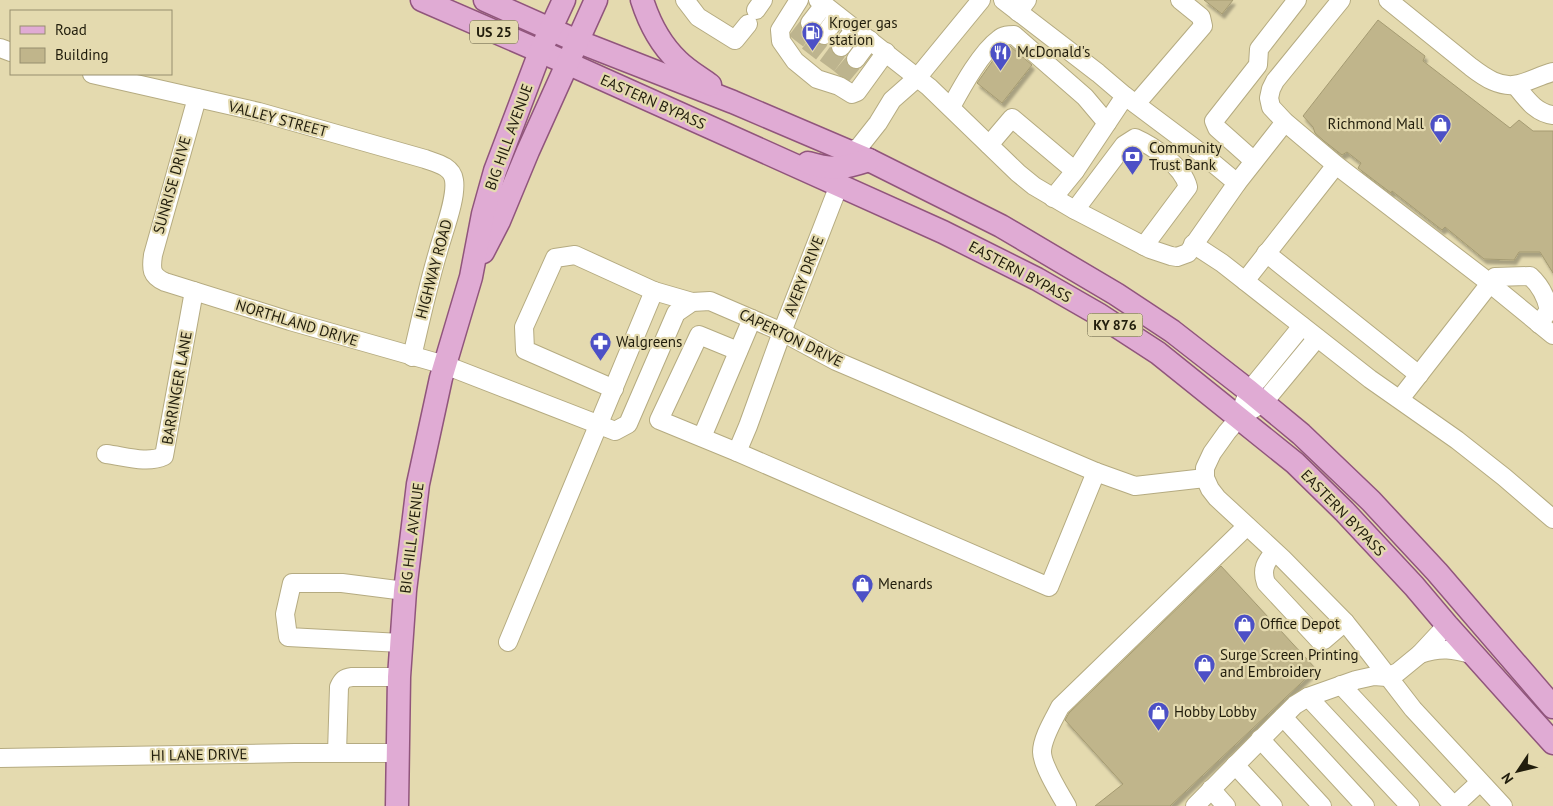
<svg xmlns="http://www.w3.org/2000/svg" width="1553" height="806" font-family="'PT Sans',sans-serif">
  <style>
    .building { fill: #c0b58b; stroke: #a59b72; filter: url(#shadow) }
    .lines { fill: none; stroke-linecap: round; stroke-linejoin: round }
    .minor-tunnel { stroke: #bdb48e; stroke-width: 18; stroke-dasharray: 18 9; stroke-linecap: butt }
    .minor-casing { stroke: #b5ab81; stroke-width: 20 }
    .major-casing { stroke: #90557c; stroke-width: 25 }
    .minor { stroke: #fff; stroke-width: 18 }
    .major { stroke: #e0abd4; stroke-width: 22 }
    .labels { text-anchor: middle; stroke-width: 4.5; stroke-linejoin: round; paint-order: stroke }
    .shield { fill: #e4daaf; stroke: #5c563d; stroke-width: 1 }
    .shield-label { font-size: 14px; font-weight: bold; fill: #211d0c }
    .poi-label { font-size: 15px; fill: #211d0c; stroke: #e4daaf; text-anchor: start }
    .street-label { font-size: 15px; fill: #211d0c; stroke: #e4daaf }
  </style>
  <defs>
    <filter id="shadow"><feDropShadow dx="2.5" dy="4.5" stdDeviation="1" flood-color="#0004"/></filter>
  </defs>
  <rect width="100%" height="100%" fill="#e4daaf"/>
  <!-- building -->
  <g class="building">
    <path d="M1204,0h29l-11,14z"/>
    <path d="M1378,20l47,36 -2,5 87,67 9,-8 14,11h20v142l-13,-21h-21l-5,8 -30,-1 -39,-32 -3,3 -50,-39 -1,2 -33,-25 3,-5 -14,-11 -5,3 -18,-14 -9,-8 -2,-6 -10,-11z"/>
    <path d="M1008,46h2l22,19 -30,38 -25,-20 17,-24z"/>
    <path d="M1221,566l95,103 -146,137h-75l28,-22 -58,-64 4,-7z"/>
  </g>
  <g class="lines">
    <!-- minor-tunnel -->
    <g class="minor-tunnel">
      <path d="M796,41l14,-18"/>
      <path d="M809,54l15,-19"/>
      <path d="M827,66l14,-19"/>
      <path d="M841,77l15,-18"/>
    </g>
    <defs>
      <g id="minor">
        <path d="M685,0l13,17 37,23 13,-16"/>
        <path d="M799,0l-19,30 1,11 14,20 22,18 22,7 13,8 5,-2 29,-40"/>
        <path d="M818,0l111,87 89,86 16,13 39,23 77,40 21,7 6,1 11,-4 49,-70 48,-61"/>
        <path d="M1003,0l95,73 27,23 76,57 36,30"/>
        <path d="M1341,0l-66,81 -4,8 -2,9 2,9 14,15 51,43 146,112 71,58"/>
        <path d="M1388,0l83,67c13,10 30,22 48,17 12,-3 22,-9 34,-12"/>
        <path d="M756,10l7,-10"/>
        <path d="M1018,12l9,-12"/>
        <path d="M810,23l14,-18"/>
        <path d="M824,35l14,-19"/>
        <path d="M841,47l14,-18"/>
        <path d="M0,48l11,4"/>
        <path d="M856,59l14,-19"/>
        <path d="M92,74l167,38 166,47c11,4 27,7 29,21 3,18 -11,53 -16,72 -10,34 -18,70 -26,105"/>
        <path d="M1515,85c11,13 20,28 38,30"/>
        <path d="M197,98l-44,157c-2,14 -2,21 12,27l125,39 155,44 170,66 13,-7 48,-111 16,-11 18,-1 72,31 54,29 260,111 39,14 70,-8"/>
        <path d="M1136,104l67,-78 -2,-9 -21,-17"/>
        <path d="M951,107c11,-20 30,-55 48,-68 4,-4 10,-4 15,-4l71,62 22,26"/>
        <path d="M989,145l23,-27 63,53"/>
        <path d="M849,152l10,-5 19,-24 14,-23 25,-22 64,-78"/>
        <path d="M1254,161l-37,-33 -3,-7 44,-56 1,-16 38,-49"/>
        <path d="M1053,198l22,-27 50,-75"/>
        <path d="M1075,210l49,-65 11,-7c18,8 48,28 53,49l-44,59"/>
        <path d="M1193,244l29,19 148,116 87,61 47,37 49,42"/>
        <path d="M1266,253l153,122"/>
        <path d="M1245,281l91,-116"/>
        <path d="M1317,338l-53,64 -25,16 -12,14 -15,21 -7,15v10l5,11 7,9 65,60 63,64 24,30 44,57 90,97"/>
        <path d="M738,351l-39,-16 -40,85 78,32 312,135 47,-115"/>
        <path d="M614,389l-89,-39 -1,-23 31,-69 20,-3 79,36"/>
        <path d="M1400,399l95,-122 35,-1c11,10 16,20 19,34l-10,14"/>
        <path d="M1244,403l5,-12 53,-65"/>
        <path d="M702,437l50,-118"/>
        <path d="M737,452l11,-26 34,-94 57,-147"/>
        <path d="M106,454c18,2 41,10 58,2l30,-165"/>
        <path d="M1274,552c-8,10 -13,17 -8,31l54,58 4,-1 21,-18"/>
        <path d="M1447,625l-27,29c21,-7 33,-5 54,1"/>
        <path d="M508,642l146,-351 38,11"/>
        <path d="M401,643l-113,-6 -3,-23 7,-31h50l63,8"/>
        <path d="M1341,685l113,121"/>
        <path d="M1308,697l102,109"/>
        <path d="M1283,717l82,89"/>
        <path d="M1260,739l62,67"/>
        <path d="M337,753l2,-66c3,-7 5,-9 13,-10h47"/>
        <path d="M0,758l295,-5h102"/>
        <path d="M1235,765l38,41"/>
        <path d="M1211,789l15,17"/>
        <path d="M1067,806c-7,-12 -25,-41 -25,-54 0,-14 12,-33 18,-45l187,-181"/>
        <path d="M1195,806l88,-89 12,-12 13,-8 48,-17 18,-4 13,1 11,-5 22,-18"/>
        <path d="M1454,806l26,-24"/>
      </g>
      <g id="major">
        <path d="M422,0l145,63 376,169 94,47 61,35 60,39 137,110 49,48 70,75 33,39 106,118"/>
        <path d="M485,0l92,41 156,61 136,58 132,66 115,68 56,37 77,60 52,43 70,67 66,71 116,135"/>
        <path d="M642,0c7,22 19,45 36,61 9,9 21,16 32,24"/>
        <path d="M808,163c26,8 36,5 61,-3"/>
        <path d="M483,252l16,-31 29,-70 68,-151"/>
        <path d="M397,806l2,-129 6,-86 13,-107 23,-106 30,-101 12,-63 12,-43 45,-119 24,-52"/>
      </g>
    </defs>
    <!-- minor casing -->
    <use href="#minor" class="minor-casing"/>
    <!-- major casing -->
    <use href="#major" class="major-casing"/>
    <!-- minor -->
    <use href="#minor" class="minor"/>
    <!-- major -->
    <use href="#major" class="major"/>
  </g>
  <!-- icons -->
  <defs>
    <symbol id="fuel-pin" viewBox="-11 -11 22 30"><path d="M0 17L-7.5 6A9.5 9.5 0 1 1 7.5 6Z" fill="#4c50c6" stroke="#e4daaf"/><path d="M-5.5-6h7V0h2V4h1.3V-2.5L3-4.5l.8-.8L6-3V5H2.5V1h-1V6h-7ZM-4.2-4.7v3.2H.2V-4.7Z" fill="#fff"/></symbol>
    <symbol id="restaurant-pin" viewBox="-11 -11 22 30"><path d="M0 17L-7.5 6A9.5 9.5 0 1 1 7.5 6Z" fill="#4c50c6" stroke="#e4daaf"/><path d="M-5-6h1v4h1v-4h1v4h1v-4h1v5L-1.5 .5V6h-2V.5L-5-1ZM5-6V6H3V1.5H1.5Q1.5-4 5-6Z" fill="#fff"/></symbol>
    <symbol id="shop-pin" viewBox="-11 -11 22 30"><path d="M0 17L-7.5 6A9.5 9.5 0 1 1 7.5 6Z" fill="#4c50c6" stroke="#e4daaf"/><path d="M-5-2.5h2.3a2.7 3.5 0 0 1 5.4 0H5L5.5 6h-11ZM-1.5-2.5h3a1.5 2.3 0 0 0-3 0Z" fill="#fff"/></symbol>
    <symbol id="bank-pin" viewBox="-11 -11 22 30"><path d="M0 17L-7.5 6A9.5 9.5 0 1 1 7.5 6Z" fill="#4c50c6" stroke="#e4daaf"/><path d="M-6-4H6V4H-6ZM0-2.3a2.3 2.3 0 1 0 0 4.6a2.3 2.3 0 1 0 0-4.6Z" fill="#fff"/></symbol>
    <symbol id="pharmacy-pin" viewBox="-11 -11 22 30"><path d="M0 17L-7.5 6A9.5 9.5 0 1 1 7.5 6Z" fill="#4c50c6" stroke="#e4daaf"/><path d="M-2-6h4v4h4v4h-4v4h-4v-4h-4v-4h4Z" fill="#fff"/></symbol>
  </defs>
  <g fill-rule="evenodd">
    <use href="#fuel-pin" x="800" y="20" width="25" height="34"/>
    <use href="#restaurant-pin" x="988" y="40" width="25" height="34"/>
    <use href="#shop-pin" x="1428" y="112" width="25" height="34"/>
    <use href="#bank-pin" x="1120" y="144" width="25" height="34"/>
    <use href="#pharmacy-pin" x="588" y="330" width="25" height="34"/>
    <use href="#shop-pin" x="850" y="572" width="25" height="34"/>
    <use href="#shop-pin" x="1232" y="612" width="25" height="34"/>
    <use href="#shop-pin" x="1192" y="652" width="25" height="34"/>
    <use href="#shop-pin" x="1146" y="700" width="25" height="34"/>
  </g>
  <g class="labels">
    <!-- shield labels -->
    <g class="shield">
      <rect x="470" y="20.5" width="48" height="23" rx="4"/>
      <rect x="1087.5" y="313.5" width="55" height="23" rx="4"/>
    </g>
    <g class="shield-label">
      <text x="494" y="37">US 25</text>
      <text x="1115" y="330">KY 876</text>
    </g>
    <!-- poi labels -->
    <g class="poi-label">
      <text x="829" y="28">Kroger gas<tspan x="829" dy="17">station</tspan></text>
      <text x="1017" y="57">McDonald's</text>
      <text x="1424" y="129" text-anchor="end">Richmond Mall</text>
      <text x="1149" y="153">Community<tspan x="1149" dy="17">Trust Bank</tspan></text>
      <text x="616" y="347">Walgreens</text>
      <text x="878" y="589">Menards</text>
      <text x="1260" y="629">Office Depot</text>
      <text x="1220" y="660">Surge Screen Printing<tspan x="1220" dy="17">and Embroidery</tspan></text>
      <text x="1174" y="717">Hobby Lobby</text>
    </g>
    <!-- street labels -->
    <g class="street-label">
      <text transform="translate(653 102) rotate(24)" y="5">EASTERN BYPASS</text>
      <text transform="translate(278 119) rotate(15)" y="5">VALLEY STREET</text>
      <text transform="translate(509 137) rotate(-70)" y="5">BIG HILL AVENUE</text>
      <text transform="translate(172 185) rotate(-74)" y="5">SUNRISE DRIVE</text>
      <text transform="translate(434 269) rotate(-75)" y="5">HIGHWAY ROAD</text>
      <text transform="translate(1020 272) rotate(28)" y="5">EASTERN BYPASS</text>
      <text transform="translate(804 276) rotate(-69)" y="5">AVERY DRIVE</text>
      <text transform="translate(297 323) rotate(17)" y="5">NORTHLAND DRIVE</text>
      <text transform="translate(791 338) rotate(26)" y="5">CAPERTON DRIVE</text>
      <text transform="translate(177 388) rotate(-80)" y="5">BARRINGER LANE</text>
      <text transform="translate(1343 513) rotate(46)" y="5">EASTERN BYPASS</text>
      <text transform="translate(412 538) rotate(-83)" y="5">BIG HILL AVENUE</text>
      <text transform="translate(199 755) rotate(-1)" y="5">HI LANE DRIVE</text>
    </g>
  </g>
  <!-- legend -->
  <rect x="10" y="10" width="162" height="65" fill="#e4daaf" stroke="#968e6e"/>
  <rect x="20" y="26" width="25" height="8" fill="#e0abd4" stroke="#968e6e"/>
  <text x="55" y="35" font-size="15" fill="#211d0c">Road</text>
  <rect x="20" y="48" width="25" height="15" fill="#c0b58b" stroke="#968e6e"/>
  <text x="55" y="60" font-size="15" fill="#211d0c">Building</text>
  <!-- north arrow -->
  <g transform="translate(1518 771) rotate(235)" stroke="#e4daaf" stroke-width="4" paint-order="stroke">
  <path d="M0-4L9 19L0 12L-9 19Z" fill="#211d0c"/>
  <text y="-8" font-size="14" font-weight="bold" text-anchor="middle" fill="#211d0c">N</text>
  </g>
</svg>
